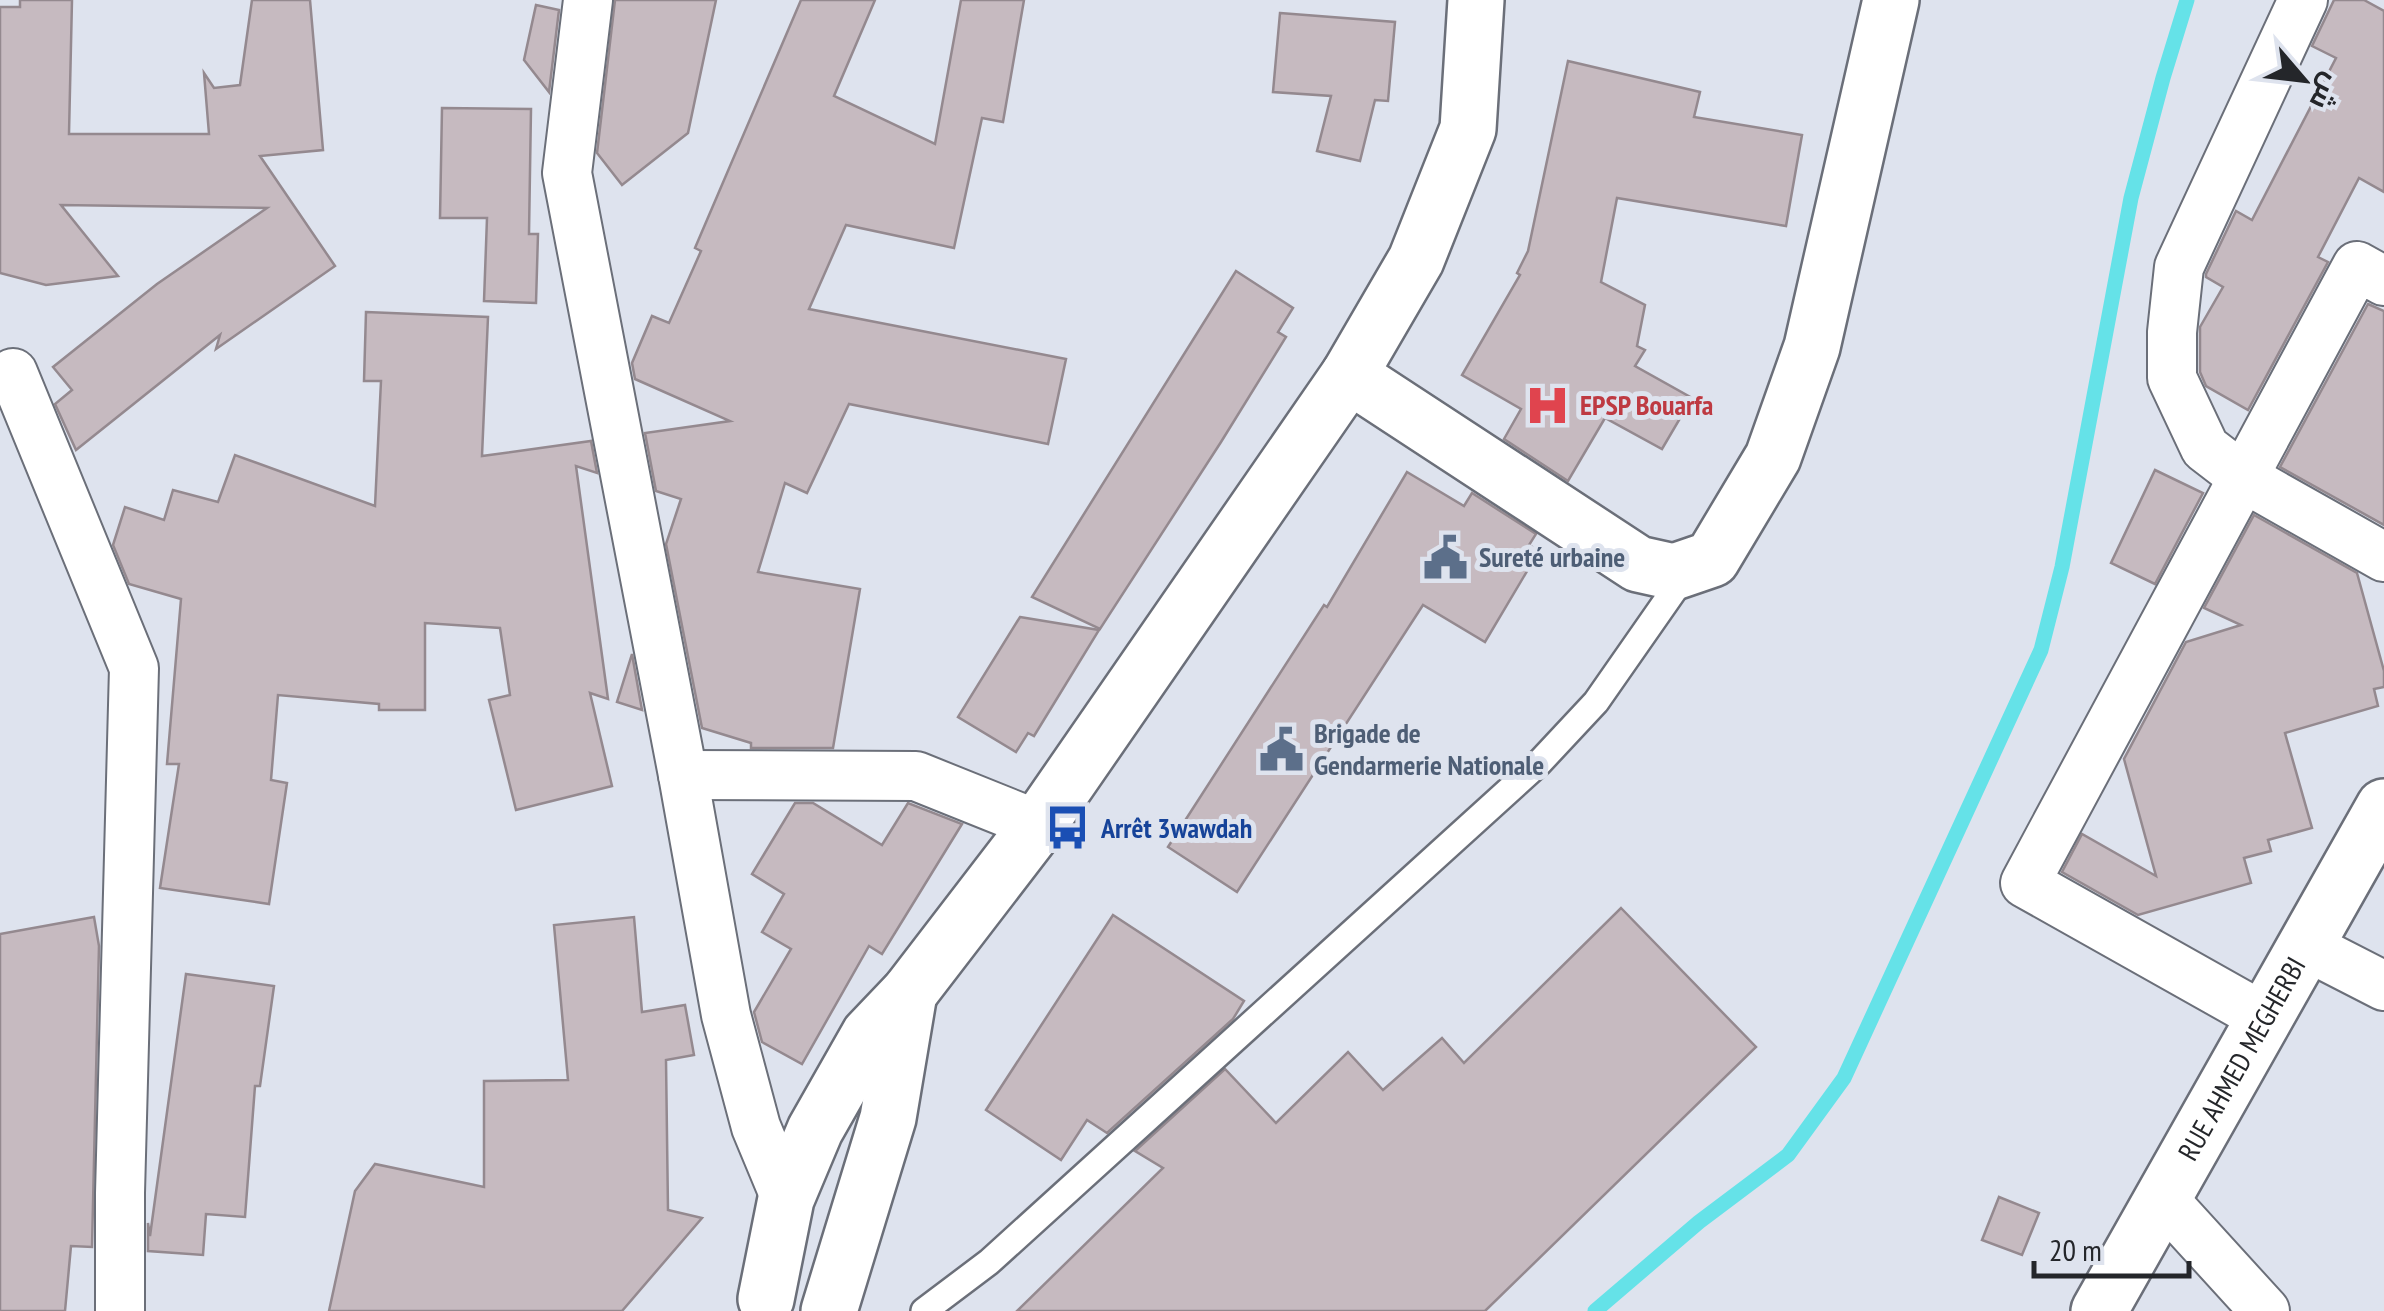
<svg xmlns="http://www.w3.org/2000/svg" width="2384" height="1311" font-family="'PT Sans Narrow',Cairo,sans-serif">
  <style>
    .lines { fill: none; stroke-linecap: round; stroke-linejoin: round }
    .stream { stroke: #65e2e8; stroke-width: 15 }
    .building { fill: #c6bac0; stroke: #94898f; stroke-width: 2.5 }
    .lane-casing { stroke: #6b6f79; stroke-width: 30 }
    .street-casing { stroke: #6b6f79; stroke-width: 52 }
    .secondary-casing { stroke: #6b6f79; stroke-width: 60 }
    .lane { stroke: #fff; stroke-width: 25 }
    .street { stroke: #fff; stroke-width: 48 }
    .secondary { stroke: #fff; stroke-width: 55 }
    .labels { text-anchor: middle; stroke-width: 10; stroke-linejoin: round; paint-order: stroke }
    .health-label { font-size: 28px; font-weight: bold; fill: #be3a42; stroke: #dee3ee; text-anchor: start }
    .service-label { font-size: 28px; font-weight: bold; fill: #4e5e75; stroke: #dee3ee; text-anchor: start }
    .transit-label { font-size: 28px; font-weight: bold; fill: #164399; stroke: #dee3ee; text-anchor: start }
    .street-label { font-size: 28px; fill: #24262a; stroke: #dee3ee }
  </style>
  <rect width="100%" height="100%" fill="#dee3ee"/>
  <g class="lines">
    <!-- stream -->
    <path class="stream" d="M1595,1311l104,-89 89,-67 56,-77 197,-428 21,-83 69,-369 32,-120 24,-78"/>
  </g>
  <!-- building -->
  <g class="building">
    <path d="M20,0h52l-3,134h140l-5,-61 10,15 26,-3 12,-85h58l13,150 -63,6 75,110 -119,83 4,-14 -144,115 -21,-46 17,-14 -19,-23 104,-83 110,-76 -206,-3 57,71 -72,9 -46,-12v-266h20z"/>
    <path d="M615,0h101l-28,133 -66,52 -25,-32z"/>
    <path d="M801,0h74l-41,96 101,48 26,-144h63l-21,122 -21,-4 -28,130 -108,-23 -37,84 257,50 -18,85 -199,-40 -42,89 -22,-10 -27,89 102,17 -27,159h-82v-5l-49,-15 -36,-184 15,-45 -25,-8 -11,-58 85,-12 -95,-42 -3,-16 20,-47 17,7 32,-72 -6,-3z"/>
    <path d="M2334,0h30l20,11v181l-25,-14 -41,79 10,5 -80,148 -42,-24 -6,-14v-45l23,-40 -17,-10v-3l30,-63 16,9 84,-162 -24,-12z"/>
    <path d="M536,5l23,5 -10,82 -25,-32z"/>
    <path d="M1280,13l115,9 -7,79 -13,-1 -15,61 -43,-10 14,-55 -58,-4z"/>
    <path d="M1568,61l132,31 -6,25 108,18 -16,91 -169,-28 -16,84 44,23 -8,41 8,4 -10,16 57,32 -30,51 -57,-31 -37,63 -64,-42 17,-30 -59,-34 58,-100 -3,-2 11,-22z"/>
    <path d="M442,108l89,1 -2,125h9l-2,69 -52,-2 3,-83h-47z"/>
    <path d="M1236,271l57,37 -15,24 8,5 -65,105 -121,187 -68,-32z"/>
    <path d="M2368,304l16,7v214l-104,-58z"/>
    <path d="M366,312l122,5 -6,139 109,-15 6,32 -21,-7 32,233 -18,-6 22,93 -96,24 -27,-110 21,-5 -10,-67 -75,-5v87h-46v-6l-101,-9 -7,85 16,3 -18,121 -109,-16 19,-124h-12l14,-165 -52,-15 -16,-39 12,-38 39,13 9,-30 45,12 17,-47 140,51 6,-125h-17z"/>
    <path d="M2155,470l48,23 -48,91 -44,-21z"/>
    <path d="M1407,472l57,34 8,-13 64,41 -7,11 10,6 -54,91 -62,-37 -186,287 -69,-45 156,-242 3,2z"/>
    <path d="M2254,515l103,58 27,98v16l-10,2 4,17 -93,27 27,95 -44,12 3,11 -27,7 7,25 -113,32 -76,-43 20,-38 74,42 -32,-117 62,-117 55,-17 -37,-17z"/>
    <path d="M1020,617l79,13 -65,106 -6,-3 -12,19 -58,-35z"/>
    <path d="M632,654l10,56 -25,-8z"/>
    <path d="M795,803h18l69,42 26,-42 54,21 -80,130 -13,-8 -67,118 -40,-22 -8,-30 37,-63 -29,-17 22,-38 -32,-20z"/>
    <path d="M1621,908l135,139 -271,264h-468l146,-143 -28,-17 90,-82 51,54 72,-71 35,38 59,-52 22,25z"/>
    <path d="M1113,915l131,86 -11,18 -126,114 -20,-13 -26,40 -75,-50z"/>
    <path d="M94,917l5,29 -7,301 -21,-1 -6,65h-65v-377z"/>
    <path d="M634,917l8,95 43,-7 9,50 -28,5 2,150 34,8 -80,93h-293l26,-120 20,-27 109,23v-106l84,-1 -14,-155z"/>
    <path d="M186,974l88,12 -14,100h-5l-10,131 -39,-3 -3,41 -55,-4v-28l2,13z"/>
    <path d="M1999,1197l40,16 -17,42 -40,-15z"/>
  </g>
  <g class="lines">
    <defs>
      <path id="lane" d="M924,1311l65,-49 550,-499 57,-61 90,-129"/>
      <g id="street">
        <path d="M588,0l-21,173 116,602 43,240 30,112 30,72"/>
        <path d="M2303,0l-124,267 -7,65v46l33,70 39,30 140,79"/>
        <path d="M13,373l121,295 -14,525v118"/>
        <path d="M683,775l233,1 122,49"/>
        <path d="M2306,946l78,40"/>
        <path d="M2265,1018l-240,-135 332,-617 27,15"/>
        <path d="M2162,1198l103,113"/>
      </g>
      <g id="secondary">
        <path d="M1349,375l289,189 36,8 38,-13 61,-102 39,-110 79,-347"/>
        <path d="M766,1299l20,-100 29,-69 54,-95 40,-42 129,-168 311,-450 67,-115 52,-131 8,-129"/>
        <path d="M829,1311l59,-193 21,-125"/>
        <path id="s1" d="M2099,1311l285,-504"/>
      </g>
    </defs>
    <!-- lane casing -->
    <use href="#lane" class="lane-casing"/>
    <!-- street casing -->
    <use href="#street" class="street-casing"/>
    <!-- secondary casing -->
    <use href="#secondary" class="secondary-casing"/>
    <!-- lane -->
    <use href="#lane" class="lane"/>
    <!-- street -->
    <use href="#street" class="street"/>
    <!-- secondary -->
    <use href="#secondary" class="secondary"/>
  </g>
  <!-- icons -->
  <defs>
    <symbol id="hospital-bare" viewBox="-9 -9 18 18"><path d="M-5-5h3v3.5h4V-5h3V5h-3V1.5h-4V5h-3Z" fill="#e0444e" stroke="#dee3ee" stroke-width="2.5" paint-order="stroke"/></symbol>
    <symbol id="civic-bare" viewBox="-9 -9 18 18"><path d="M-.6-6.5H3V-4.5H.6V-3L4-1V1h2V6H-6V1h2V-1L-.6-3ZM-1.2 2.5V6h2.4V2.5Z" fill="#5c6f8a" stroke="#dee3ee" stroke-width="2.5" paint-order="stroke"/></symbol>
    <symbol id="bus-bare" viewBox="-9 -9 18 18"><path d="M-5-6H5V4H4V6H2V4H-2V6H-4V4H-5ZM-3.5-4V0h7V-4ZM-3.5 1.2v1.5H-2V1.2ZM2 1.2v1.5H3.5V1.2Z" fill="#1a4fb4" stroke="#dee3ee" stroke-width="2.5" paint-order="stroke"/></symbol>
  </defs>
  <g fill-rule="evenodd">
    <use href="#hospital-bare" x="1516" y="374" width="63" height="63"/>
    <use href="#civic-bare" x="1414" y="526" width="63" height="63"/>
    <use href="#civic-bare" x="1250" y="718" width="63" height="63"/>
    <use href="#bus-bare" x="1036" y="796" width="63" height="63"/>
  </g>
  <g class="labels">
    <!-- health labels -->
    <g class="health-label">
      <text x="1580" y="415">EPSP Bouarfa</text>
    </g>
    <!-- service labels -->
    <g class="service-label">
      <text x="1479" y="567">Sureté urbaine</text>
      <text x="1314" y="743">Brigade de<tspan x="1314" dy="32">Gendarmerie Nationale</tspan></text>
    </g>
    <!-- transit labels -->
    <g class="transit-label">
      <text x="1101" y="838">Arrêt 3wawdah</text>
    </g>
    <!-- street labels -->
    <g class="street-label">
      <text dy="10" stroke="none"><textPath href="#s1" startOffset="290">RUE AHMED MEGHERBI</textPath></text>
    </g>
  </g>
  <!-- north arrow -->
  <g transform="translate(2304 80) rotate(118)" stroke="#dee3ee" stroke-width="8" paint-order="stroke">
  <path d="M0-8L18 38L0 25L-18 38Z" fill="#24262a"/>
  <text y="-15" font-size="28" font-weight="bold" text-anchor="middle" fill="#24262a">ش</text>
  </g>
  <!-- scale -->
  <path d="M2034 1261v15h155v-15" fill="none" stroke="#24262a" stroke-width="5"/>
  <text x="2049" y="1261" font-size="30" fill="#24262a" stroke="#dee3ee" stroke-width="8" paint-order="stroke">20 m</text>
</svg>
